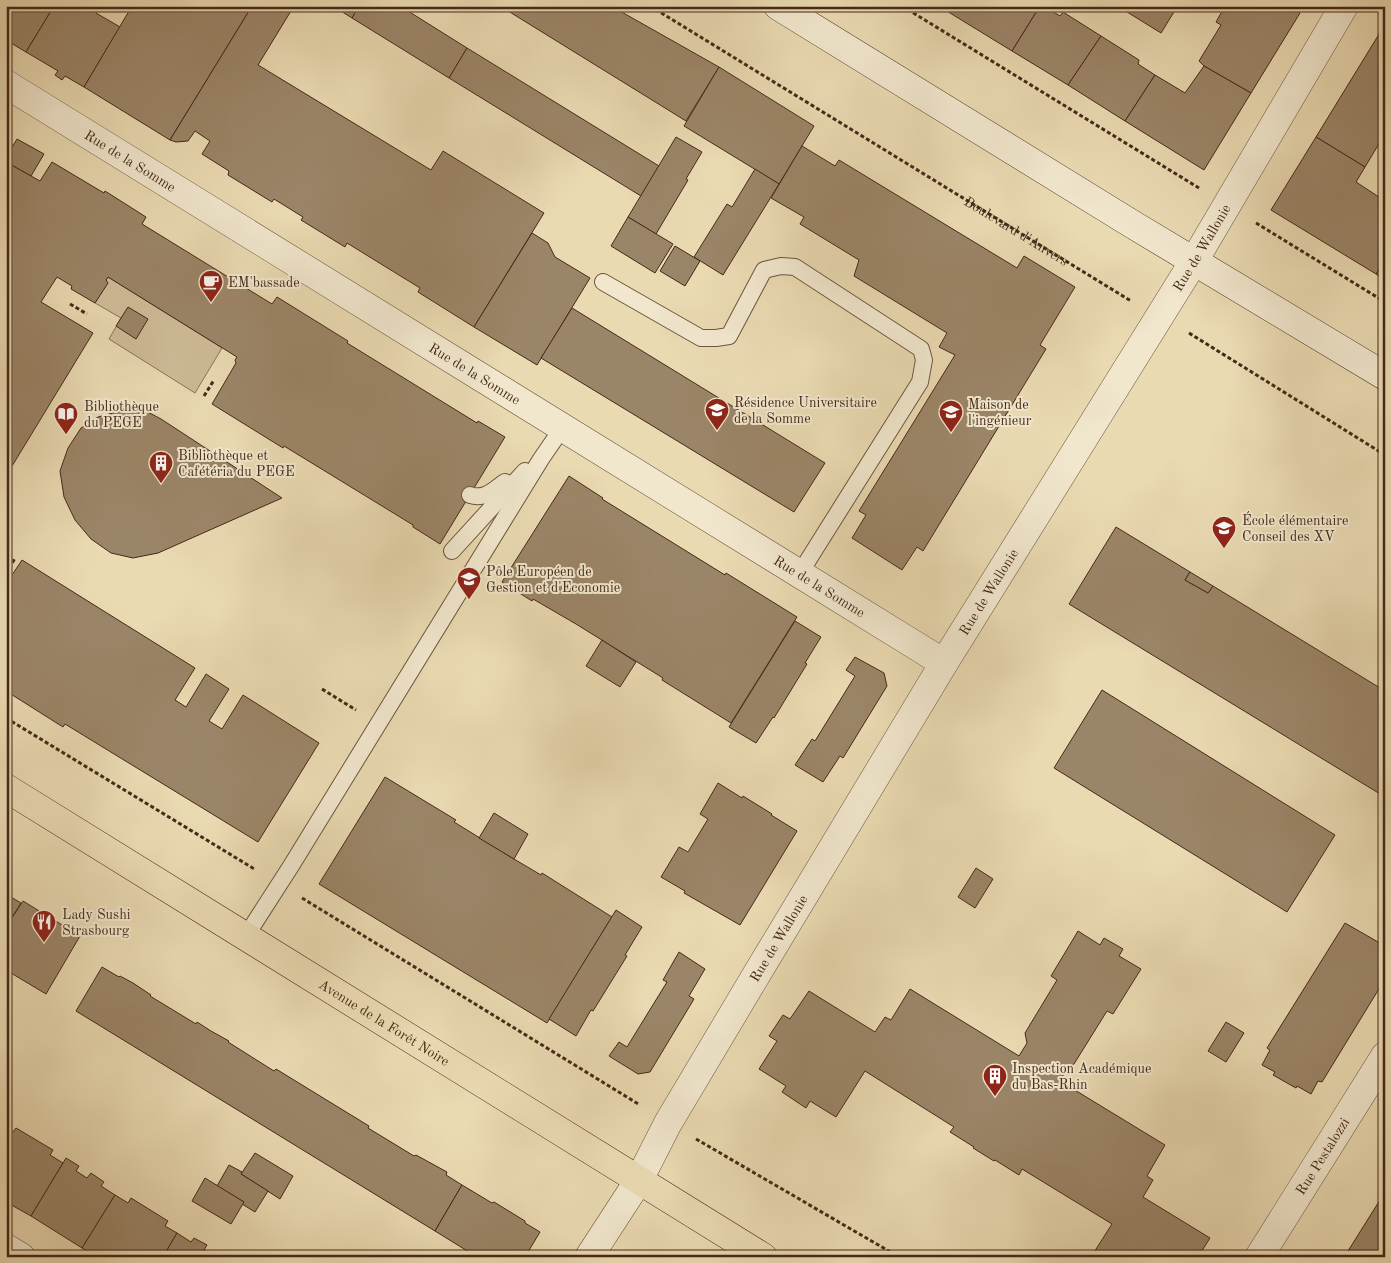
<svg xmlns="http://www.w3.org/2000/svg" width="1391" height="1263" font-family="'Old Standard TT',serif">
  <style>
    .green { fill: #cebc98; stroke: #8a7258 }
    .building { fill: #9b8568; stroke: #452918 }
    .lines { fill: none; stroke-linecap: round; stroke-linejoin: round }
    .service-casing { stroke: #6e553e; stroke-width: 18 }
    .minor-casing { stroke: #6e553e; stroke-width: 29 }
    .secondary-casing { stroke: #452918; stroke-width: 29 }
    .primary-casing { stroke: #452918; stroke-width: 29 }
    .path { stroke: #452918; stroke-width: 3; stroke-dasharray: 4 2.5; stroke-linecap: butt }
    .service { stroke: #f1e7cd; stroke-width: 16 }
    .minor { stroke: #f1e7cd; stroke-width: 28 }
    .secondary { stroke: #f1e7cd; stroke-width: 28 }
    .primary { stroke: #eadab2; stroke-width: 28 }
    .labels { text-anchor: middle; stroke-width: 4; stroke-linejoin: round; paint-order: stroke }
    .street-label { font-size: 14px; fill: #452918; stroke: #f1e7cd }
    .poi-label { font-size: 14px; fill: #452918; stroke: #f1e7cd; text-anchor: start }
  </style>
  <rect width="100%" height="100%" fill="#eadab2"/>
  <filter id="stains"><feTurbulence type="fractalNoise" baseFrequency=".004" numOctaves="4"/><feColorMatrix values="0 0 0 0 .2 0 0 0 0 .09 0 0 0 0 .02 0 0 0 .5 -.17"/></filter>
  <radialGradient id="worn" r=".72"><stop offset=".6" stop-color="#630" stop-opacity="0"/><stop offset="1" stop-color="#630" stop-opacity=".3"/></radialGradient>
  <!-- green -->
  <path class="green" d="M108,277l114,71 -27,45 -86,-54 12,-21 -26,-15 12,-19 -1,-4z"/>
  <!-- building -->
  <g class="building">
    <path d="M6,6h48l-28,46 -20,-12z"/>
    <path d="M54,6h46l-4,7 24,14 -36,60 -19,-11 -3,4 -7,-5 3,-4 -32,-19z"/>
    <path d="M132,6h120l-82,134 -86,-53z"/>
    <path d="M252,6h42l-36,59 173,105 12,-19 101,62 -70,114 -56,-35 2,-4 -73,-45 -2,4 -44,-27 2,-3 -29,-18 -2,3 -44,-27 1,-4 -27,-17 8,-13 -15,-10 -7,10 -12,1 -6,-2z"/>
    <path d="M333,6h26l-7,12z"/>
    <path d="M359,6h41l67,42 -18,30 -97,-60z"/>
    <path d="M500,6h111l108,61 -33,54z"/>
    <path d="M939,6h15l-4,7z"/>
    <path d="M954,6h86l-28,45 -62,-38z"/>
    <path d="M1040,6h4l16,10 3,-4 38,24 -33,49 -56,-34z"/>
    <path d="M1119,6h57l1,1 -16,26 -42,-26z"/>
    <path d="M1225,6h65l10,7 -49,80 -47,-27 -5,-5 22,-36 -5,-3z"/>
    <path d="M1384,26l1,119 -5,-3 -15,25 -49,-30z"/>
    <path d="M1101,36l38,24 -1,4 17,11 -30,46 -57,-36z"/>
    <path d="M467,48l192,118 -18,30 -192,-118z"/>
    <path d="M1204,66l47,27 -47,77 -79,-49 30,-46 30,18z"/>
    <path d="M719,67l95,59 -35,58 -95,-58z"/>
    <path d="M676,137l26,15 -16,27 2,1 -32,54 -28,-17z"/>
    <path d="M1316,137l49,30 -9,15 29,19v60l-9,13 -105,-64z"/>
    <path d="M17,139l27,15 -13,22 -25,-14v-5z"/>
    <path d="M802,146l33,20 4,-6 178,108 7,-12 51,31 -35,58 6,4 -123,202 -6,-4 -15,23 -50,-32 14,-23 -7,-4 96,-156 -16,-8 8,-14 -93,-57 5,-16 -59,-36 4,-7 -33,-19z"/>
    <path d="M6,162l34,19 12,-19 52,31 1,-2 41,26 -4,7 130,80 5,-7 71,44 -1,2 130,80 1,-2 27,16 -65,107 -27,-17v-2l-129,-79 -1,2 -71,-44 24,-41 -1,-3 2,-3 -129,-80 -2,3 2,3 -13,20 -24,-14 1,-3 -15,-9 -16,25 52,31 -87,143z"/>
    <path d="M755,169l24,15 -56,91 -29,-18 33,-53 5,3z"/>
    <path d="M628,217l45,27 -18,29 -44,-27z"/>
    <path d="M532,233l16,10 7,14 35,21 -53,87 -63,-38z"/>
    <path d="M675,246l25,15 -15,25 -25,-15z"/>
    <path d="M1385,261v19l-9,-6z"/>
    <path d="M128,307l20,12 -12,20 -20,-13z"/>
    <path d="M572,308l253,155 -31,49 -253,-154z"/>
    <path d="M144,410l17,9 121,79 -124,55 -25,5 -22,-5 -20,-14 -16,-19 -11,-23 -4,-26 8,-23 13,-20 17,-11 22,-6z"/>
    <path d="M569,476l34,22 -1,1 123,76 1,-2 71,44 -66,106 -69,-43 1,-2 -87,-54 -43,-25 -1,2 -30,-19z"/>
    <path d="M1116,527l74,45 -5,8 23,13 5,-7 172,105v106l-316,-193z"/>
    <path d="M6,550l6,3 -6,10z"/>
    <path d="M22,560l173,108 -20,32 11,7 20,-33 23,15 -20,32 13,8 21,-34 76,48 -61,99 -193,-118 -2,3 -57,-36v-107z"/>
    <path d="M1190,572l23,14 -5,7 -23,-13z"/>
    <path d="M795,621l26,16 -16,26 2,1 -33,54 -1,-1 -17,26 -27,-16z"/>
    <path d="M602,640l34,22 -16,25 -34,-21z"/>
    <path d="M855,657l29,16 3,13 -44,72 -3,-2 -17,26 -28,-17 17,-26 3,2 40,-65 -9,-6z"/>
    <path d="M1102,690l233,145 -48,77 -233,-144z"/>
    <path d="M385,777l71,43 -2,2 60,37 27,16 1,-2 70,44 -65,106 -228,-139z"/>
    <path d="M718,783l24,15 1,-2 29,18 -1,1 26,16 -57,94 -56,-32 1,-2 -24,-14 18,-30 9,5 20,-33 -8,-5z"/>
    <path d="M494,813l34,21 -14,25 -35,-21z"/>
    <path d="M976,868l17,11 -18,29 -17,-11z"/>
    <path d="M6,894l15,9 -15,24z"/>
    <path d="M23,901l57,35 -34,58 -40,-24v-43z"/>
    <path d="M616,910l26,17 -17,28 2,1 -34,55 -2,-1 -15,26 -27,-17z"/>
    <path d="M1345,923l40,23v33l-63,103 -4,-1 -7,13 -14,-8 -1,2 -23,-13 2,-3 -13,-7 8,-15 -3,-2z"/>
    <path d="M1078,931l22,14 4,-7 19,11 -4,7 22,13 -28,45 -6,-3 -33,53 -7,4 -7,13 105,64 -18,31 6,4 -10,17 67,41 -12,19h-107l21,-33 -90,-55 -3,6 -24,-15 -1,1 -21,-13 1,-1 -24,-15 4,-5 -89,-56 -29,46 -26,-16 -4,7 -24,-16 4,-6 -27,-17 18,-28 -8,-5 14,-21 7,4 19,-28 66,41 10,-15 6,3 19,-31 109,67 8,-13 -2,-10 32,-53 -6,-4z"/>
    <path d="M679,952l26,17 -16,27 5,3 -44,73 -12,2 -29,-18 10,-14 8,5 40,-65 -4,-2z"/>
    <path d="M102,967l17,10 1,-1 13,7 18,12 -1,1 46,28 1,-2 14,9 18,10 -1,1 46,29 2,-2 93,57 -1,2 46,28 2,-1 31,17 -1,3 16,10 -27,46 -359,-220z"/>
    <path d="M1226,1022l18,11 -18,29 -18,-11z"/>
    <path d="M6,1128l7,4 3,-4 37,22 -3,5 13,8 -32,53 -25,-14z"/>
    <path d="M255,1153l38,23 -13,23 -39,-25z"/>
    <path d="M66,1158l13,8 -3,5 11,7 4,-5 13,9 -3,4 14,9 -33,53 -51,-32z"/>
    <path d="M229,1165l13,7 -1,2 27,17 -13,21 -13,-8 2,-2 -27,-16z"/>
    <path d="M205,1178l39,24 -13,22 -39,-23z"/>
    <path d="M462,1185l30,18 2,-1 31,19v2l15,9 -15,25h-48l-42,-26z"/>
    <path d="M1385,1192v65h-41l4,-6z"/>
    <path d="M115,1195l13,8 3,-5 37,23 -3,5 12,7 -14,24h-66l-15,-9z"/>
    <path d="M177,1233l14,9 3,-4 13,7 -3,5 12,7h-53z"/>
    <path d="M219,1252l8,5h-11z"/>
  </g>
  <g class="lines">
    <defs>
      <g id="service">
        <path d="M603,282l98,56h15l13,-2 35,-66 17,-4 14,1 126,82 3,11 -4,22 -120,191"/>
        <path d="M470,495c15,5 23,-5 35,-13"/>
        <path d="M452,551l73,-80"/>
        <path d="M246,936l45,-70 250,-407 22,-32"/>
      </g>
      <g id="minor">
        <path id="s2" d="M6,84l938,579"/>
        <path d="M6,1248l15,9"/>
        <path id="s3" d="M589,1257l50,-77 29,-57 90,-151 186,-309 250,-402 150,-255"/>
        <path id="s4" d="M1259,1257l126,-201"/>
      </g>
      <path id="secondary" d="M778,6l354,218 253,152"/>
      <g id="primary">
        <path id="s5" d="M6,788l757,469"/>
      </g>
    </defs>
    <!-- service casing -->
    <use href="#service" class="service-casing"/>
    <!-- minor casing -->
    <use href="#minor" class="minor-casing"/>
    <!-- secondary casing -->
    <use href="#secondary" class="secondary-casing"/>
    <!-- primary casing -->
    <use href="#primary" class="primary-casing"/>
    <!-- path -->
    <g class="path">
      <path id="s1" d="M650,6l481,295"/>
      <path d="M902,6l297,182"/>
      <path d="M1256,223l129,79"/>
      <path d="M70,304l17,10"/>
      <path d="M1189,333l196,122"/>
      <path d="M204,396l10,-16"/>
      <path d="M6,574l9,-16"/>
      <path d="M322,689l34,21"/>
      <path d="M6,718l250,152"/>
      <path d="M302,898l338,207"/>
      <path d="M696,1139l203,118"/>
    </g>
    <!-- service -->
    <use href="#service" class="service"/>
    <!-- minor -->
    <use href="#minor" class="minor"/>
    <!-- secondary -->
    <use href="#secondary" class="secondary"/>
    <!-- primary -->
    <use href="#primary" class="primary"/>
  </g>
  <!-- icons -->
  <defs>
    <symbol id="cafe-pin" viewBox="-11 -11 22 30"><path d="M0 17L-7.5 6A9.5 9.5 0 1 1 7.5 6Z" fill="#8f2418" stroke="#f1e7cd"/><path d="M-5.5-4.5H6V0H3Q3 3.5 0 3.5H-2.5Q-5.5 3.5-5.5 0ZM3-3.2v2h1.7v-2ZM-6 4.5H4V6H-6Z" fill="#fff"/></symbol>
    <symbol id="university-pin" viewBox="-11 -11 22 30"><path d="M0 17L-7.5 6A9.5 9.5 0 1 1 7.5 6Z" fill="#8f2418" stroke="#f1e7cd"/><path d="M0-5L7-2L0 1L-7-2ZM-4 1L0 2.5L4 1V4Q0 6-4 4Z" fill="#fff"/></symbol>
    <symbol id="library-pin" viewBox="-11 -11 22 30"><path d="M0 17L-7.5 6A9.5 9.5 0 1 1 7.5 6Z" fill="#8f2418" stroke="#f1e7cd"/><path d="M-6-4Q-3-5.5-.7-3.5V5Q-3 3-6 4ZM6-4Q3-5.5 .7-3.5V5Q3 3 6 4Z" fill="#fff"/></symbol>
    <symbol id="building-pin" viewBox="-11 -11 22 30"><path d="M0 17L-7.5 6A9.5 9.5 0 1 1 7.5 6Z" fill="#8f2418" stroke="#f1e7cd"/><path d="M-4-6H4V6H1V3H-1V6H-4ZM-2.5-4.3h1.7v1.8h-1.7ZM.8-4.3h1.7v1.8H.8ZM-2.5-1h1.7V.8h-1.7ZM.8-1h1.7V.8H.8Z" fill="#fff"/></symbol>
    <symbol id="school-pin" viewBox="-11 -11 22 30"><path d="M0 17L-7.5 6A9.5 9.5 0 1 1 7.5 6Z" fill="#8f2418" stroke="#f1e7cd"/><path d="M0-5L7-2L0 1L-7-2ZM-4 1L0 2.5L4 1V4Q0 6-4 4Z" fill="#fff"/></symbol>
    <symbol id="restaurant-pin" viewBox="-11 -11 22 30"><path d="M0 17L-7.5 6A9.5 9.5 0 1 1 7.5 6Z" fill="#8f2418" stroke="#f1e7cd"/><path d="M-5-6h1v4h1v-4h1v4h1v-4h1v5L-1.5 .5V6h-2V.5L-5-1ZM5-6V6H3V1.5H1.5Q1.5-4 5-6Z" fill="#fff"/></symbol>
  </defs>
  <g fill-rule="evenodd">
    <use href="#cafe-pin" x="197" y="268" width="28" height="38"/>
    <use href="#university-pin" x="703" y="396" width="28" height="38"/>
    <use href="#university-pin" x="937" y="398" width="28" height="38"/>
    <use href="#library-pin" x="52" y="400" width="28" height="38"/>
    <use href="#building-pin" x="147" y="449" width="28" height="38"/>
    <use href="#school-pin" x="1210" y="514" width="28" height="38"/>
    <use href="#university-pin" x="455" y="565" width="28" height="38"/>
    <use href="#restaurant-pin" x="30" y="908" width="28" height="38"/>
    <use href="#building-pin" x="981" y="1062" width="28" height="38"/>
  </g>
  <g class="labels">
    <!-- street labels -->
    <g class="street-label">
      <text dy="5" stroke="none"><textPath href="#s2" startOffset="146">Rue de la Somme</textPath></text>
      <text dy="5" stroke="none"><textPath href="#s1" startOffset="430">Boulevard d'Anvers</textPath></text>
      <text dy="5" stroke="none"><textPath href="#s3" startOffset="1181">Rue de Wallonie</textPath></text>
      <text dy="5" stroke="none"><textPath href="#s2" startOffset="551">Rue de la Somme</textPath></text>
      <text dy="5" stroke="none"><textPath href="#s2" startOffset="956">Rue de la Somme</textPath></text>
      <text dy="5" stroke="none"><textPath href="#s3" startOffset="776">Rue de Wallonie</textPath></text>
      <text dy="5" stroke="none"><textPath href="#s3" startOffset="371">Rue de Wallonie</textPath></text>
      <text dy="5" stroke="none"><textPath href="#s5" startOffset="445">Avenue de la Forêt Noire</textPath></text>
      <text dy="5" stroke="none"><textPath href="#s4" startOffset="119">Rue Pestalozzi</textPath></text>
    </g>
    <!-- poi labels -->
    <g class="poi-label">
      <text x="228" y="287">EM'bassade</text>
      <text x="734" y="407">Résidence Universitaire<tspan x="734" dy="16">de la Somme</tspan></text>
      <text x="968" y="409">Maison de<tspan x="968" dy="16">l'ingénieur</tspan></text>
      <text x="84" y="411">Bibliothèque<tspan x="84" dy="16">du PEGE</tspan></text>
      <text x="178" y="460">Bibliothèque et<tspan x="178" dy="16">Cafétéria du PEGE</tspan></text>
      <text x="1242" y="525">École élémentaire<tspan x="1242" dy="16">Conseil des XV</tspan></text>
      <text x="486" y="576">Pôle Européen de<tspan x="486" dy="16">Gestion et d'Economie</tspan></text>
      <text x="62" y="919">Lady Sushi<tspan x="62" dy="16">Strasbourg</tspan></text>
      <text x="1012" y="1073">Inspection Académique<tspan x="1012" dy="16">du Bas-Rhin</tspan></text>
    </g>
  </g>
  <!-- margin -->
  <rect width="1391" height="1263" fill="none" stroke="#eadab2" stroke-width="25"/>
  <rect x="8" y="8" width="1376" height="1248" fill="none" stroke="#452918" stroke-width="2.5"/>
  <rect x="12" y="12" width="1366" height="1238" fill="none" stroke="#452918"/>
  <rect width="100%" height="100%" filter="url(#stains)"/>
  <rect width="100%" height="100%" fill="url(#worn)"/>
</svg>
